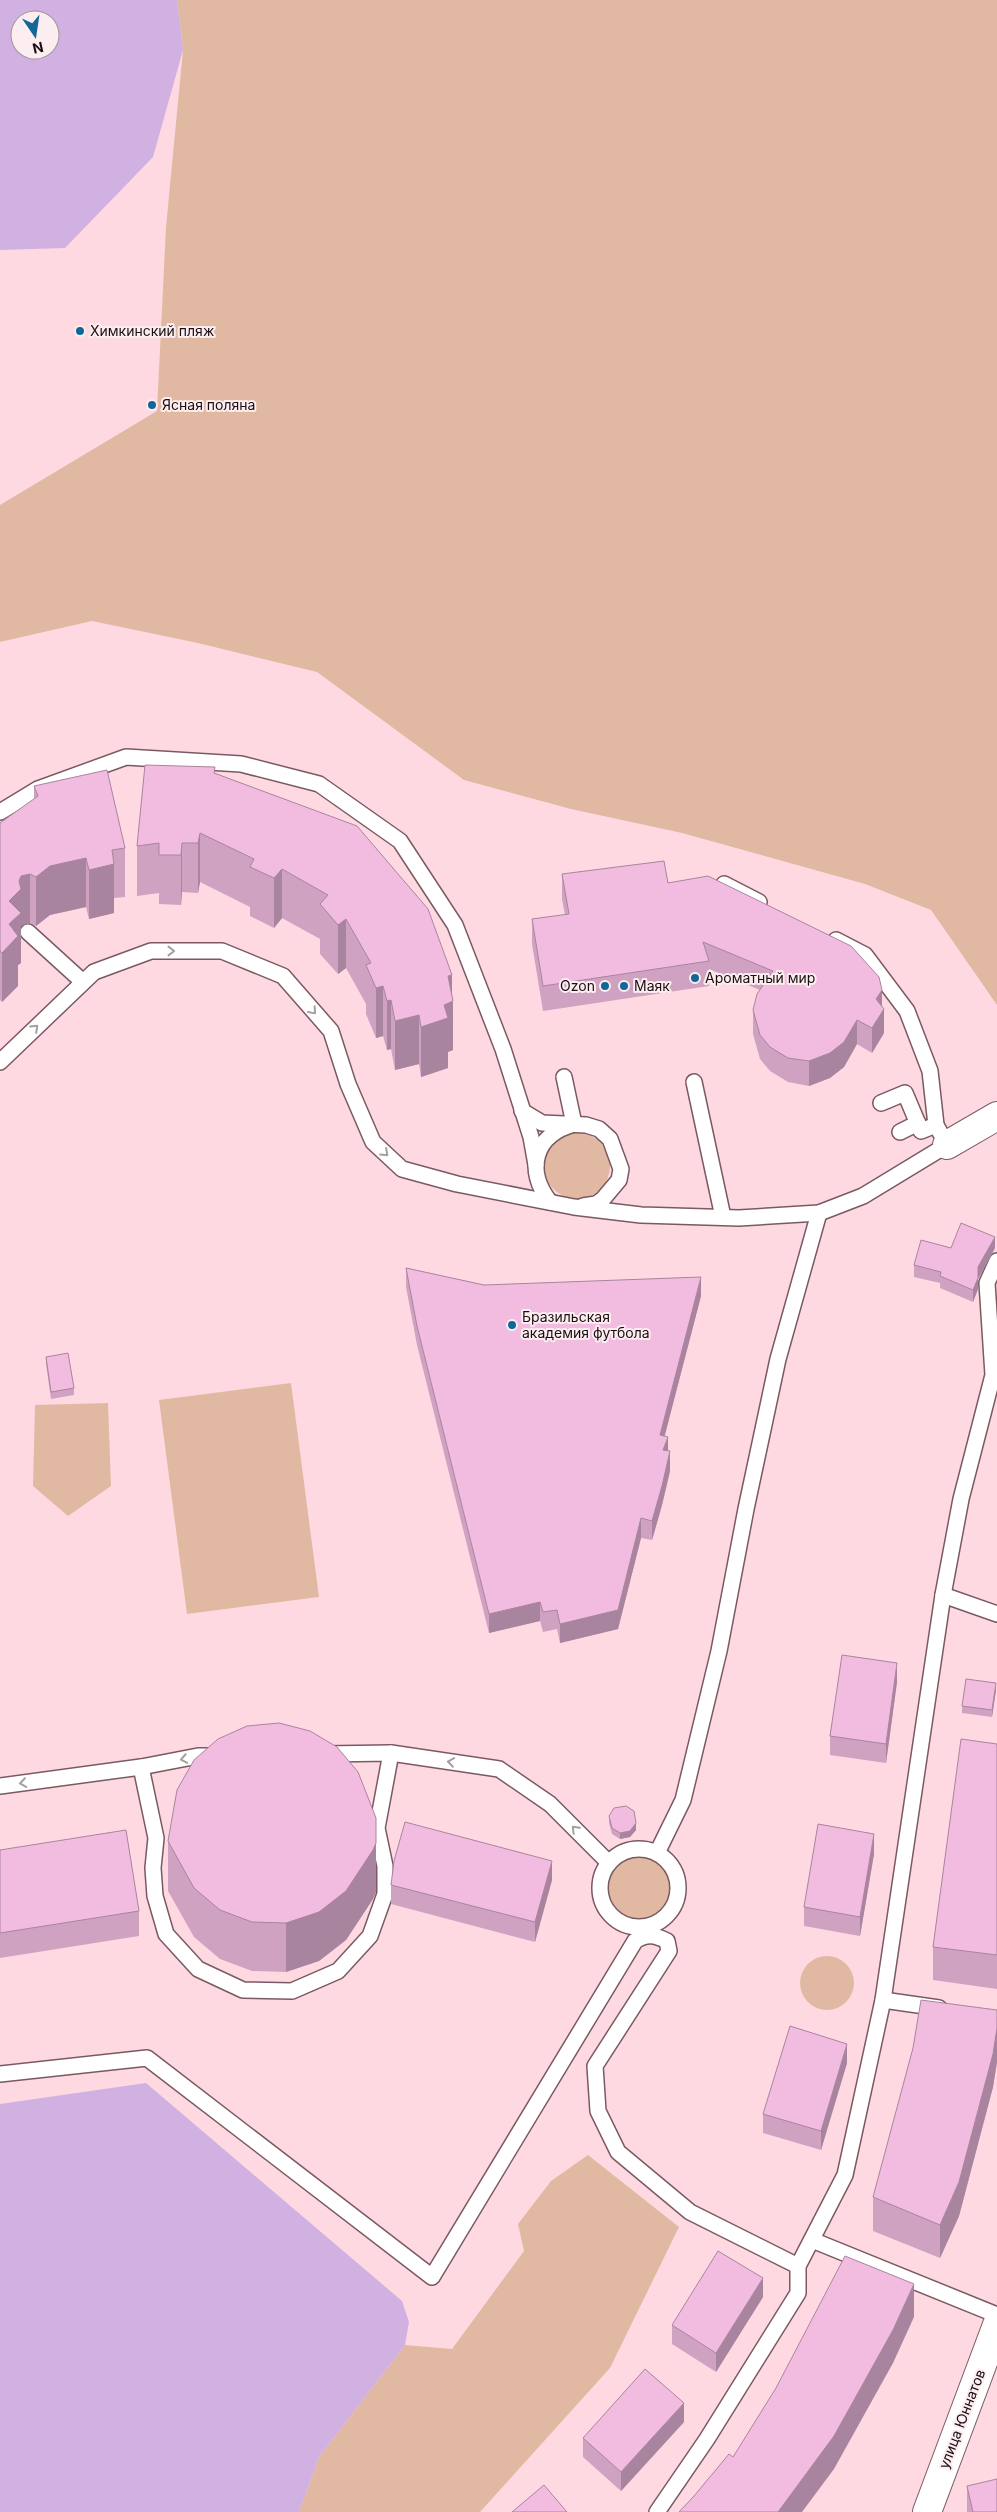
<svg xmlns="http://www.w3.org/2000/svg" width="997" height="2512" font-family="Inter,sans-serif">
  <style>
    .green { fill: #e1b9a2 }
    .water { fill: #d1b0e2; fill-rule: evenodd }
    .lines { fill: none; stroke-linecap: round; stroke-linejoin: round }
    .lane-casing { stroke: #7a5a62; stroke-width: 18 }
    .street-casing { stroke: #7a5a62; stroke-width: 30 }
    .lane { stroke: #fff; stroke-width: 15 }
    .street { stroke: #fff; stroke-width: 28 }
    .wall { fill: #d0a2c2 }
    .shaded-wall { fill: #a9849e }
    .building { fill: #f2bce1; stroke: #a9849e }
    .oneway { stroke: #a49fa0 }
    .poi-dot { fill: #116798; stroke: #fcedf0; stroke-width: 2 }
    .labels { text-anchor: middle; stroke-width: 4; stroke-linejoin: round; paint-order: stroke }
    .poi-label { font-size: 14px; fill: #1b0f12; stroke: #fcedf0; text-anchor: start }
    .street-label { font-size: 14px; fill: #1b0f12; stroke: #fcedf0 }
  </style>
  <rect width="100%" height="100%" fill="#ffd9e1"/>
  <!-- green -->
  <g class="green">
    <path d="M177,0h820v1005l-66,-95 -66,-26 -183,-51 -111,-24 -107,-29 -147,-108 -119,-29 -106,-22 -92,21v-137l157,-94 9,-184 17,-177z"/>
    <circle cx="577" cy="1166" r="33"/>
    <path d="M291,1383l28,214 -132,17 -28,-214z"/>
    <path d="M108,1403l3,83 -43,30 -35,-30 2,-81z"/>
    <circle cx="639" cy="1888" r="32"/>
    <circle cx="827" cy="1983" r="27"/>
    <path d="M588,2155l91,72 -69,141 -130,144h-181l20,-55 86,-112 47,4 72,-98 -6,-27 33,-43z"/>
  </g>
  <!-- water -->
  <g class="water">
    <path d="M0,0h177l6,50 -30,107 -88,91 -65,2zM20,20h30v30h-30z"/>
    <path d="M146,2083l256,218 7,21 -4,23 -86,112 -20,55h-299v-408z"/>
  </g>
  <g class="lines">
    <defs>
      <g id="lane">
        <path d="M0,812l38,-23 88,-32 115,7 78,20 81,57 55,84 48,124 28,88 5,28"/>
        <path d="M724,884l35,18"/>
        <path d="M28,932l55,50"/>
        <path d="M0,1062l94,-90 57,-21h71l61,25 48,55 17,53 25,58 29,27 55,15 117,23 67,8 98,3 80,-5 44,-17 84,-51 -11,-20 -6,-54 -23,-60 -42,-56 -29,-15"/>
        <path d="M694,1082l29,135"/>
        <path d="M881,1103l24,-10 16,38 15,-6"/>
        <path d="M522,1111l20,12 44,2 13,4 11,10 11,30 -2,11 -16,19 -7,5 -13,2"/>
        <path d="M900,1132l18,-9"/>
        <path d="M550,1202c-25,-32 -16,-67 24,-78l-10,-47"/>
        <path d="M943,1595l54,19"/>
        <path d="M324,1754l67,-1 108,16 51,35 59,59"/>
        <path d="M141,1767l15,71 -3,30 2,28 11,38 32,35 45,21 49,1 46,-20 32,-35 15,-42v-28l-8,-38 14,-75"/>
        <path d="M0,1786l141,-19 57,-11h21"/>
        <circle cx="639" cy="1888" r="39"/>
        <path d="M657,1853l26,-53 36,-149 27,-142 32,-150 41,-146"/>
        <path d="M883,2000l56,8"/>
        <path d="M0,2074l147,-16 285,219 203,-336c12,-8 20,-6 32,0l2,10 -74,115 3,45 20,41 72,60 108,54"/>
        <path d="M812,2240l185,75"/>
        <path d="M657,2512l50,-73 91,-146v-27l47,-91 38,-175 60,-405 18,-96 32,-124 -6,-92 10,-22"/>
      </g>
      <g id="street">
        <path d="M947,1145l50,-29"/>
        <path d="M927,2512l70,-187"/>
      </g>
    </defs>
    <!-- lane casing -->
    <use href="#lane" class="lane-casing"/>
    <!-- street casing -->
    <use href="#street" class="street-casing"/>
    <!-- lane -->
    <use href="#lane" class="lane"/>
    <!-- street -->
    <use href="#street" class="street"/>
  </g>
  <!-- wall -->
  <g class="wall">
    <path d="M215,774l237,219 1,57 -5,2v16l-27,9 -2,-13 -24,6 -4,-21 -4,1 -4,-14 -7,2 -10,-24v-10l-20,-36 -8,6 -18,-20v-15l-38,-21 -8,10 -24,-12v-9l-50,-25 -2,11 -16,-1 -1,13 -22,-1v-11l-22,3v-50z"/>
    <path d="M34,786l91,62v49l-11,1v15l-25,6 -3,-12 -36,8 -14,11 -6,-3 -9,2v38l-3,2v21l-16,16 -2,-2v-177l34,-24z"/>
    <path d="M562,874l106,9 214,124 2,26 -12,20 -15,-9 -13,23 -14,11 -21,8 -21,-4 -18,-11 -10,-12 -7,-25v-24l7,-20 -51,-21v17l-166,25 -11,-67v-25l33,-4 -3,-16z"/>
    <path d="M951,1248h44l-17,31v10l-5,13 -33,-14v-5l-26,-6v-12z"/>
    <path d="M406,1268l78,17 217,11 -37,141 4,14 2,20 -8,34 -10,35 -11,-2 -23,91 -58,14 -3,-14 -14,3 -3,-11 -51,12 -72,-288 -11,-58z"/>
    <path d="M46,1357l28,31v7l-23,4 -5,-35z"/>
    <path d="M897,1682l-11,81 -56,-8v-19z"/>
    <path d="M996,1690l-4,27 -30,-4v-7z"/>
    <path d="M997,1744v245l-64,-9v-33z"/>
    <path d="M609,1816l27,14 -6,7 -10,2 -8,-5 -3,-11z"/>
    <path d="M168,1841l208,51 -3,7 -27,41 -27,21 -33,11 -34,-1 -32,-12 -26,-22 -26,-46z"/>
    <path d="M0,1850l139,61v25l-139,22z"/>
    <path d="M874,1854l-14,82 -56,-10v-19z"/>
    <path d="M552,1880l-17,62 -144,-38v-19z"/>
    <path d="M997,2010v52l-4,25 -34,129 -19,42 -67,-27v-34z"/>
    <path d="M847,2063l-26,87 -58,-17v-19z"/>
    <path d="M763,2297l-47,75 -44,-28v-19z"/>
    <path d="M684,2422l-63,69 -38,-34v-19z"/>
    <path d="M967,2486l30,26h-30z"/>
  </g>
  <!-- shaded-wall -->
  <g class="shaded-wall">
    <path d="M200,833v49l-2,11v-50z"/>
    <path d="M182,843v49l-1,13v-50z"/>
    <path d="M86,858v49l-36,8 -14,11v-49l14,-11z"/>
    <path d="M114,864v49l-25,6v-49z"/>
    <path d="M282,869v49l-8,10v-50z"/>
    <path d="M30,874v49l-9,3v37l-3,2v21l-16,16v-49l7,-52 12,-25z"/>
    <path d="M346,919v49l-8,6v-49z"/>
    <path d="M452,975v27l1,-1v49l-5,2v16l-27,9v-50l23,-22 4,-29z"/>
    <path d="M383,986v50l-7,2v-50z"/>
    <path d="M882,990v21l2,-2v24l-12,20v-25l4,-29z"/>
    <path d="M391,1000v49l-4,1v-49z"/>
    <path d="M419,1015v49l-24,6v-49z"/>
    <path d="M857,1020v24l-13,23 -14,11 -21,8v-25z"/>
    <path d="M995,1237v11l-17,31v10l-5,13v-12l5,-23z"/>
    <path d="M701,1277v19l-41,158v-19z"/>
    <path d="M668,1437v20l-5,-7z"/>
    <path d="M670,1451v20l-8,34 -10,35v-19z"/>
    <path d="M641,1518v20l-23,91 -58,14v-19z"/>
    <path d="M540,1602v19l-51,12v-19z"/>
    <path d="M897,1663v19l-11,81v-19z"/>
    <path d="M996,1683v7l-4,27v-7z"/>
    <path d="M636,1823v7l-6,7 -10,2v-6z"/>
    <path d="M874,1834v20l-14,82v-19z"/>
    <path d="M376,1843v49l-3,7 -27,41 -27,21 -33,11v-49z"/>
    <path d="M552,1861v19l-17,62v-20z"/>
    <path d="M997,2028v34l-4,25 -34,129 -19,42v-33z"/>
    <path d="M847,2044v19l-26,87v-19z"/>
    <path d="M763,2278v19l-47,75v-19z"/>
    <path d="M914,2284v33l-21,46 -59,106 -32,43h-24z"/>
    <path d="M684,2403v19l-63,69v-19z"/>
  </g>
  <!-- building -->
  <g class="building">
    <path d="M145,765l70,2 -1,6 143,53 71,83 24,66 -4,1 5,25 -9,4 4,13 -27,9 -2,-12 -24,6 -4,-21 -4,1 -4,-15 -7,2 -10,-23 5,-2 -25,-44 -8,6 -18,-21 8,-9 -46,-26 -8,9 -24,-11 4,-8 -54,-26 -2,10h-16l-1,12h-22v-12l-22,3z"/>
    <path d="M107,770l18,78 -13,2 2,14 -25,6 -3,-12 -36,8 -14,11 -6,-3 -9,2 -2,5 2,8 -12,12 12,12 -12,11 9,12 -16,17 -2,-2v-128l38,-27 -4,-10z"/>
    <path d="M664,861l4,22 40,-7 143,70 28,31 3,13 -6,9 8,10 -12,19 -15,-8 -13,22 -14,11 -21,8 -21,-3 -18,-11 -10,-12 -7,-25 4,-16 16,-23 -70,-29 6,19 -166,25 -11,-67 37,-5 -7,-40z"/>
    <path d="M961,1223l34,14 -17,30v11l-5,12 -33,-14 1,-4 -27,-7 7,-25 30,8z"/>
    <path d="M406,1268l78,17 217,-8 -41,158 8,2 -5,13 7,1 -8,35 -10,35 -11,-3 -23,92 -58,14 -3,-14 -14,2 -3,-10 -51,12 -72,-288z"/>
    <path d="M68,1353l6,35 -23,4 -5,-35z"/>
    <path d="M842,1655l55,8 -11,81 -56,-8z"/>
    <path d="M966,1679l30,4 -4,27 -30,-4z"/>
    <path d="M279,1723l31,8 27,16 21,25 18,46v25l-3,7 -27,41 -27,21 -33,11 -34,-1 -32,-12 -26,-22 -26,-47 9,-51 17,-30 24,-21 29,-13z"/>
    <path d="M961,1739l36,5v211l-64,-8z"/>
    <path d="M626,1806l8,5 2,12 -6,8 -10,2 -8,-5 -3,-12 5,-8z"/>
    <path d="M405,1822l147,39 -17,61 -144,-37 3,-24z"/>
    <path d="M818,1824l56,10 -14,83 -56,-10z"/>
    <path d="M126,1830l13,81 -139,22v-83z"/>
    <path d="M921,2000l76,10v18l-4,26 -34,128 -19,43 -67,-28 40,-149z"/>
    <path d="M790,2026l57,18 -26,87 -58,-17z"/>
    <path d="M718,2251l45,27 -47,75 -44,-28z"/>
    <path d="M845,2256l69,28 -21,46 -59,106 -56,76h-99l15,-16 35,-42 4,3 43,-69z"/>
    <path d="M645,2369l39,34 -63,69 -38,-34z"/>
    <path d="M997,2479v33h-24l-6,-26z"/>
    <path d="M544,2485l23,27h-55z"/>
  </g>
  <!-- one-way arrows -->
  <defs><path id="oneway-chevron" d="M-2-3.5L2.5 0L-2 3.5" fill="none" stroke-width="1.6" stroke-linecap="round" stroke-linejoin="round" transform="scale(1.25)"/></defs>
  <g class="oneway">
    <use href="#oneway-chevron" transform="translate(171 951)"/>
    <use href="#oneway-chevron" transform="translate(313 1011) rotate(49)"/>
    <use href="#oneway-chevron" transform="translate(35 1028) rotate(-44)"/>
    <use href="#oneway-chevron" transform="translate(385 1153) rotate(43)"/>
    <use href="#oneway-chevron" transform="translate(184 1759) rotate(169)"/>
    <use href="#oneway-chevron" transform="translate(451 1762) rotate(-172)"/>
    <use href="#oneway-chevron" transform="translate(23 1783) rotate(172)"/>
    <use href="#oneway-chevron" transform="translate(575 1829) rotate(-135)"/>
  </g>
  <!-- markers -->
  <g class="poi-dot">
    <circle cx="80" cy="331" r="5"/>
    <circle cx="152" cy="405" r="5"/>
    <circle cx="695" cy="978" r="5"/>
    <circle cx="605" cy="986" r="5"/>
    <circle cx="624" cy="986" r="5"/>
    <circle cx="512" cy="1325" r="5"/>
  </g>
  <g class="labels">
    <!-- poi labels -->
    <g class="poi-label">
      <text x="90" y="336">Химкинский пляж</text>
      <text x="162" y="410">Ясная поляна</text>
      <text x="705" y="983">Ароматный мир</text>
      <text x="595" y="991" text-anchor="end">Ozon</text>
      <text x="634" y="991">Маяк</text>
      <text x="522" y="1322">Бразильская<tspan x="522" dy="16">академия футбола</tspan></text>
    </g>
    <!-- street labels -->
    <g class="street-label">
      <text transform="translate(962 2419) rotate(-69)" y="5">улица Юннатов</text>
    </g>
  </g>
  <!-- north arrow -->
  <g transform="translate(35 35) rotate(167)"><circle r="24" fill="#fcedf0" stroke="#a29497"/>
  <path d="M0-4L9 19L0 12L-9 19Z" fill="#116798"/>
  <text y="-8" font-size="14" font-weight="bold" text-anchor="middle" fill="#1b0f12">N</text>
  </g>
</svg>
